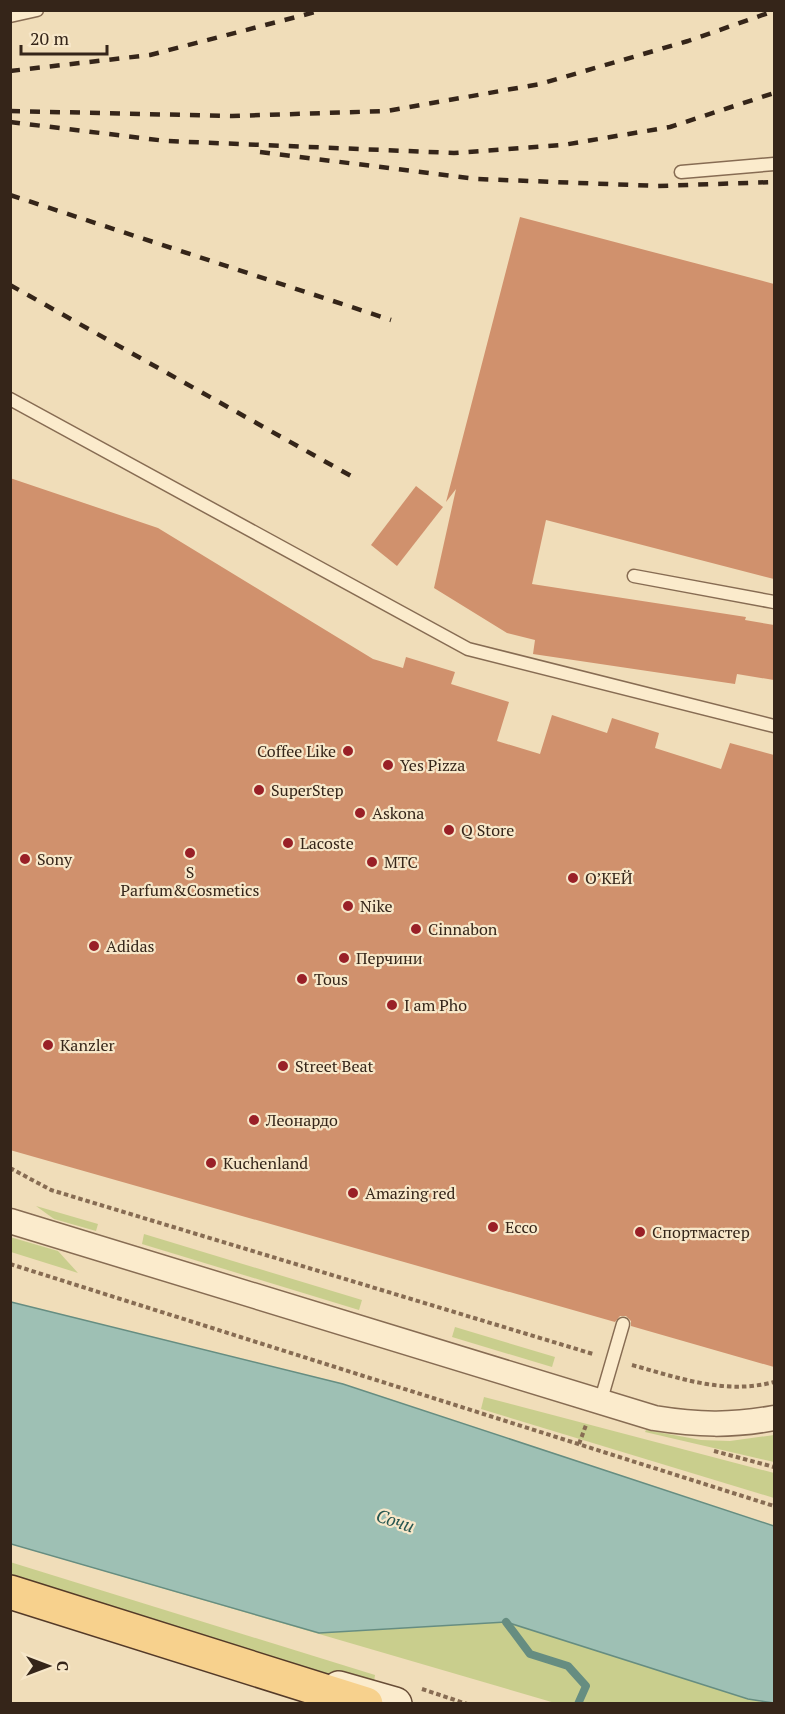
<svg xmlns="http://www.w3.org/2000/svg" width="785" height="1714" font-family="'PT Serif',serif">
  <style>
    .green { fill: #c9ce8d }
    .water { fill: #9ec0b4; stroke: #668d81; stroke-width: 1.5 }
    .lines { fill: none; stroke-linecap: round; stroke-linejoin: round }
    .stream { stroke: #668d81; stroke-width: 8 }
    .building { fill: #d0916d }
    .lane-casing { stroke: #876c53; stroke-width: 15 }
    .street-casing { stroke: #876c53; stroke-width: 27 }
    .secondary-casing { stroke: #684d37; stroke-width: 36 }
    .primary-casing { stroke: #543a28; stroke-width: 36 }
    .path { stroke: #876c53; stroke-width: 4; stroke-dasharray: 4.5 3; stroke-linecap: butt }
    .lane { stroke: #fbebcc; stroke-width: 12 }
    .street { stroke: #fbebcc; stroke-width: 24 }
    .secondary { stroke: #fbebcc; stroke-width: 33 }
    .primary { stroke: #f7d18d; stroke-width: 33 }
    .rail { stroke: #352519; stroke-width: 4.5; stroke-dasharray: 10 10; stroke-linecap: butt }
    .poi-dot { fill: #992027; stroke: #f7e7c9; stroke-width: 2 }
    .labels { text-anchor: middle; stroke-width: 4.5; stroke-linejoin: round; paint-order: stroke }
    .poi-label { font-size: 16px; fill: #352519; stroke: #f7e7c9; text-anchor: start }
    .water-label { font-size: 18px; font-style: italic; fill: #275650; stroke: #f7e7c9 }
  </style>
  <rect width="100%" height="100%" fill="#f0ddb9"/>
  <!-- green -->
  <g class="green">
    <path d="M36,1206l62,18 -2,7 -42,-12z"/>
    <path d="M144,1234l218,66 -3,10 -217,-66z"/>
    <path d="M10,1237l48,14 20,22 -67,-21z"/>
    <path d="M455,1327l100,30 -3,10 -100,-30z"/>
    <path d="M484,1397l290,76v25l-293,-89z"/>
    <path d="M646,1430l55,10 29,1 44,-6v27l-129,-30z"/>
    <path d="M10,1526l329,106 167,-10 259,81h-210l-544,-159z"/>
    <path d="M10,1562l365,113 -4,28 -360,-111z"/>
  </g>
  <!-- water -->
  <path class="water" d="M11,1302l332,82 431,142v177l-26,-4 -242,-77 -187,11 -308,-89z"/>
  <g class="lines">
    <!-- stream -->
    <path class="stream" d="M506,1622l24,32 38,12 18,20 -8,18"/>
  </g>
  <!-- building -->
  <g class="building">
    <path d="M520,217l254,67v295l-228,-59 -14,64 214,33 -1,3 29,5v55l-37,-6 -2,10 -202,-30 2,-14 -28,-7 -73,-45 22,-99 -10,13z"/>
    <path d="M10,478l148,50 215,131 30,9 3,-11 49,15 -4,12 58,18 -12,39 43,13 12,-39 55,18 5,-15 47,15 -4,15 66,21 9,-26 44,12v612l-143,-41v-5l-5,-5h-6l-5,6 -605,-172z"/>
    <path d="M416,486l27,21 -46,59 -26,-21z"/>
  </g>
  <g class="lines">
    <defs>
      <g id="lane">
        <path d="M10,16l27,-6"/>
        <path d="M681,172l93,-8"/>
        <path d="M10,399l458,250 306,77"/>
        <path d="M634,576l140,26"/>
        <path d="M600,1403l23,-79"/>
      </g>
      <path id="street" d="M10,1221l644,197c44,7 77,8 120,0"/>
      <path id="secondary" d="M339,1688l56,16"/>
      <path id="primary" d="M10,1592l356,112"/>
    </defs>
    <!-- lane casing -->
    <use href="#lane" class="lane-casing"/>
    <!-- street casing -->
    <use href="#street" class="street-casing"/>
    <!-- secondary casing -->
    <use href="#secondary" class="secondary-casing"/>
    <!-- primary casing -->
    <use href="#primary" class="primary-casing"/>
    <!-- path -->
    <g class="path">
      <path d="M10,1168l41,22 542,164"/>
      <path d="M10,1264l764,242"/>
      <path d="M632,1365c47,13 93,30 142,17"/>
      <path d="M579,1444l7,-19"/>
      <path d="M714,1451l60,16"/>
      <path d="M422,1689l45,15"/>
    </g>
    <!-- lane -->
    <use href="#lane" class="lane"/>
    <!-- street -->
    <use href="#street" class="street"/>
    <!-- secondary -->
    <use href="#secondary" class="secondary"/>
    <!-- primary -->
    <use href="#primary" class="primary"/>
    <!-- rail -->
    <g class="rail">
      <path d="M10,71l140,-16 173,-45"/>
      <path d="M10,111l222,5 155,-5 153,-27 148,-43 86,-30"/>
      <path d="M10,122l156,19 288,12 109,-8 107,-18 104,-34"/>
      <path d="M260,152l217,27 181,7 116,-4"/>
      <path d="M10,195l381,125"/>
      <path d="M10,285l341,191"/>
    </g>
  </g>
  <!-- markers -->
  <g class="poi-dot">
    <circle cx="348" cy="751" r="6"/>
    <circle cx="388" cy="765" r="6"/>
    <circle cx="259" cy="790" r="6"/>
    <circle cx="360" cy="813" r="6"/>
    <circle cx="449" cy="830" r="6"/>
    <circle cx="288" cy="843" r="6"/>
    <circle cx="190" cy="853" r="6"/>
    <circle cx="25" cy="859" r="6"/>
    <circle cx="372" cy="862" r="6"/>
    <circle cx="573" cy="878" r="6"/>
    <circle cx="348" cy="906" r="6"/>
    <circle cx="416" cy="929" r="6"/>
    <circle cx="94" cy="946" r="6"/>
    <circle cx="344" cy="958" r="6"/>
    <circle cx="302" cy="979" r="6"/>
    <circle cx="392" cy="1005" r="6"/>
    <circle cx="48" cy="1045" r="6"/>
    <circle cx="283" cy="1066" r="6"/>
    <circle cx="254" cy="1120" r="6"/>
    <circle cx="211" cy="1163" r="6"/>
    <circle cx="353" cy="1193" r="6"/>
    <circle cx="493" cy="1227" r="6"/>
    <circle cx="640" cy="1232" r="6"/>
  </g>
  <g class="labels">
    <!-- poi labels -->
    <g class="poi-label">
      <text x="336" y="757" text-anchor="end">Coffee Like</text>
      <text x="400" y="771">Yes Pizza</text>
      <text x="271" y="796">SuperStep</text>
      <text x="372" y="819">Askona</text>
      <text x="461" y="836">Q Store</text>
      <text x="300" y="849">Lacoste</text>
      <text x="37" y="865">Sony</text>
      <text x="384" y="868">МТС</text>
      <text x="190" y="878" text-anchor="middle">S<tspan x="190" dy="18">Parfum&amp;Cosmetics</tspan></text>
      <text x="585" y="884">О’КЕЙ</text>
      <text x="360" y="912">Nike</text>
      <text x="428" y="935">Cinnabon</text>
      <text x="106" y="952">Adidas</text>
      <text x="356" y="964">Перчини</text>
      <text x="314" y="985">Tous</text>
      <text x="404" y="1011">I am Pho</text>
      <text x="60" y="1051">Kanzler</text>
      <text x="295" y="1072">Street Beat</text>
      <text x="266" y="1126">Леонардо</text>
      <text x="223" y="1169">Kuchenland</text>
      <text x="365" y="1199">Amazing red</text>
      <text x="505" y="1233">Ecco</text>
      <text x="652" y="1238">Спортмастер</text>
    </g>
    <!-- water labels -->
    <g class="water-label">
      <text transform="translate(395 1521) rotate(18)" y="6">Сочи</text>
    </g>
  </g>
  <!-- border -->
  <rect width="785" height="1714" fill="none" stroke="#352519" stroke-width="24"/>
  <!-- north arrow -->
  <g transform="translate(48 1666) rotate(90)" stroke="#f7e7c9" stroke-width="4.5" paint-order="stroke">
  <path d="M0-4.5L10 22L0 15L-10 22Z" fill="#352519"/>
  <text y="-9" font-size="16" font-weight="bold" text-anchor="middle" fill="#352519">С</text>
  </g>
  <!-- scale -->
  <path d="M21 45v9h86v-9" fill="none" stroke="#352519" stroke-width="3"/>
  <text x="30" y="45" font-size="18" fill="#352519" stroke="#f7e7c9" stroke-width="4.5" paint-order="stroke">20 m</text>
</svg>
